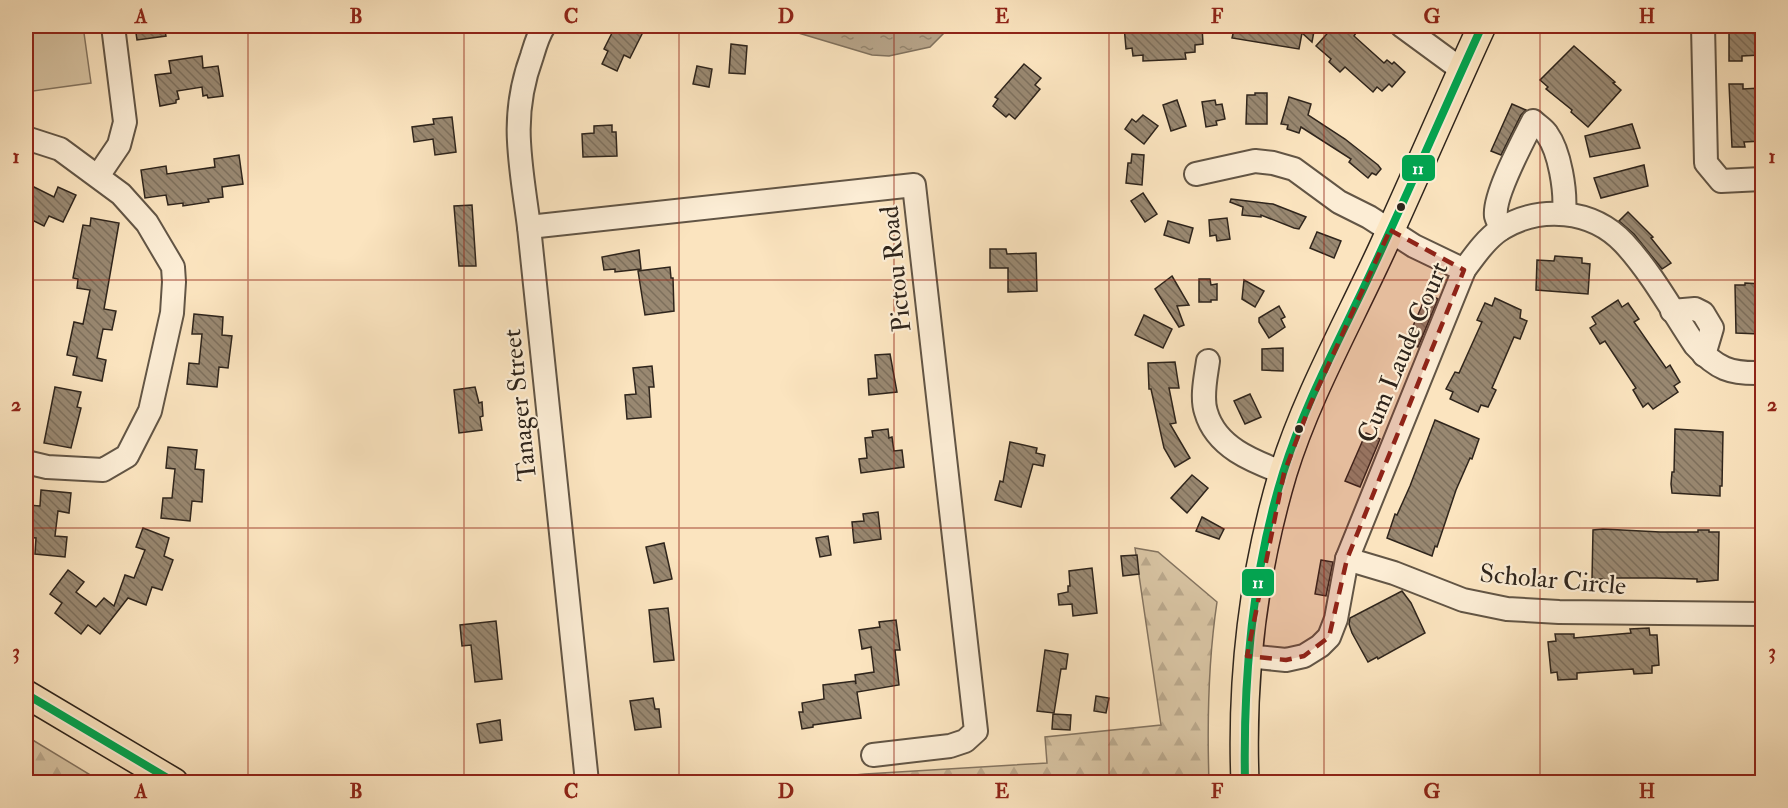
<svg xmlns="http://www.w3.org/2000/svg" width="1788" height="808" font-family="'IM FELL Double Pica',serif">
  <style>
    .forest { fill: url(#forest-firs); stroke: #847460; stroke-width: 1.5 }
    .pitch { fill: #d8c4a3; stroke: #847460; stroke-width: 1.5 }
    .water { fill: url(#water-ripples); stroke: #80715d; stroke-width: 1.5 }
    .building { fill: url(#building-back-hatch); stroke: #2f251c; stroke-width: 1.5 }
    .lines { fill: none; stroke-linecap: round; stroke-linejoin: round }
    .minor-casing { stroke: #625545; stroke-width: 26 }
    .major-casing { stroke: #2f251c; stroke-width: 30 }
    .minor { stroke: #fcedd5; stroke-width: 22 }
    .major { stroke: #fbe4bf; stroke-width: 27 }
    .bus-1-casing { stroke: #fcedd5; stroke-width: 12 }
    .bus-1 { stroke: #00a651; stroke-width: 8 }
    .marked { fill: #8f2418; fill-opacity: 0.2; stroke: #8f2418; stroke-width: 4.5; stroke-dasharray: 12 8; stroke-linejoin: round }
    .grid { fill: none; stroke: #8f2418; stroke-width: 1.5; stroke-opacity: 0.55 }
    .bus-dot { fill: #2f251c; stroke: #fcedd5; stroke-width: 2 }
    .labels { text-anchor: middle; stroke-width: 4.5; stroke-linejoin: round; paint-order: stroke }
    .street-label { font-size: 26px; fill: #2f251c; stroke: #fcedd5 }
    .line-badge { stroke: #fcedd5; stroke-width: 2 }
    .badge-label { font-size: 16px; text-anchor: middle; font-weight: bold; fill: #fff }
    .neatline { fill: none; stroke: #8f2418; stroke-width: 2 }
    .grid-label { font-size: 20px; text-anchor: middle; font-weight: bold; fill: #8f2418 }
  </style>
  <defs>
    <pattern id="forest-firs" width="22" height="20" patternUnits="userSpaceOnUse" patternTransform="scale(1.5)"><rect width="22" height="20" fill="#d8c4a3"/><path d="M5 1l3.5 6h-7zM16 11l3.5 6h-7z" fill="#baa88c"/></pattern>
    <pattern id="water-ripples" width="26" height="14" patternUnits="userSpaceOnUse" patternTransform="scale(1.5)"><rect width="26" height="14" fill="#b6a388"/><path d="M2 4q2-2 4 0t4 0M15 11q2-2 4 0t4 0" fill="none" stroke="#94856e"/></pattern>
    <pattern id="building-back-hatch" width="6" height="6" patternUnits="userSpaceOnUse" patternTransform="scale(1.5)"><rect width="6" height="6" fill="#998871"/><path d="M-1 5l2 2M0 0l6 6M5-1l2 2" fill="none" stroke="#7d6f5c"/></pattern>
  </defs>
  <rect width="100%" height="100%" fill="#fbe4bf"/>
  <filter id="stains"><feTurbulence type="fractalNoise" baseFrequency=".00333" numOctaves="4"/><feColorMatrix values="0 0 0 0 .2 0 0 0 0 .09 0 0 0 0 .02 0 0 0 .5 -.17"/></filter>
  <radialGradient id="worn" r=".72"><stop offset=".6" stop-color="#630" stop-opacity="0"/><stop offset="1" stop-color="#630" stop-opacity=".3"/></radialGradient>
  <!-- forest -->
  <g class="forest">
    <path d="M1135,548l23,4 59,50c-9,60 -10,120 -8,180h-428l84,-8 182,-11 -2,-26 116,-12z"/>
    <path d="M26,736l76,46h-76z"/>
  </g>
  <!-- pitch -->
  <path class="pitch" d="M26,26h57l8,57 -65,9z"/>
  <!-- water -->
  <path class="water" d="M775,26h176l-21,21 -41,9 -17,-1z"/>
  <!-- building -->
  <g class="building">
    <path d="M135,26h29l2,10 -29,4z"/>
    <path d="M620,26h26l-16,32 -6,-3 -7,16 -15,-7 6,-13 -4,-2 10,-20 4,1z"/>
    <path d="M1124,26h78l1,18 -8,1v7l-10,1 1,6 -43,2v-6l-10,1 -1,-8 -6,1z"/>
    <path d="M1235,26h80l-3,16 -10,-9 -3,16 -67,-11z"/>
    <path d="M1334,26h14l8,7 -2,3 30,27 3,-3 5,4 2,-2 11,10 -13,15 -3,-3 -7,7 -5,-4 -4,5 -28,-25 -5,5 -11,-10 2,-3 -15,-13z"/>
    <path d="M1729,26h33v21h-3l1,8 -18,1v5h-13z"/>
    <path d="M731,44l16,2 -2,28 -16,-1z"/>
    <path d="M1574,46l41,36 -2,1 8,7 -33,37 -17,-15 1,-2 -26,-21 2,-2 -8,-7z"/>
    <path d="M202,56l1,12 15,-2 5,30 -15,2 -1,-3 -4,1 -1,-9 -25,4 2,8 -3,1v3l-16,3 -5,-31 16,-2 -2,-12z"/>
    <path d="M1024,64l17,14 -6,7 5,4 -25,30 -6,-5 -3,3 -13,-11 5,-7 -3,-2z"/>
    <path d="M697,66l15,3 -3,18 -16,-3z"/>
    <path d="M1729,84h14v5l17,-1 1,16h1v37l-18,1 1,5h-13z"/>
    <path d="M1255,93h12v31h-21l1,-29h8z"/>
    <path d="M1289,97l22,7 -3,11 37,24 33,26 3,4 -5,6 -4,-2 -4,5 -19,-16 2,-3 -50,-32 -2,6 -12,-4 1,-4 -7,-1z"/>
    <path d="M1177,100l9,26 -15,5 -8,-26z"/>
    <path d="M1215,100l1,5 6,-1 3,15 -9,2 1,4 -11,2 -4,-25z"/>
    <path d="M1512,104l14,6 -5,5 -20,40 -10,-4z"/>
    <path d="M1143,115l15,11 -14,18 -19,-15 7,-10 4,3z"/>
    <path d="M452,117l4,35 -21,3 -2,-16 -19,3 -2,-15 22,-3 -1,-5z"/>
    <path d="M1632,124l8,24 -50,9 -5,-21z"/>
    <path d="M612,125v7h4l1,24 -34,1 -1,-23 12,-1v-7z"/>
    <path d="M1132,154l12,1 -2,30 -16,-2 2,-20h3z"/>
    <path d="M239,155l4,29 -21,3 1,10 -15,2 1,3 -26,4v-3l-15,2 -2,-10 -21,3 -4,-28 25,-4 1,8 48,-7 -1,-8z"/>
    <path d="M1644,165l4,21 -47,12 -7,-20z"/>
    <path d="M26,183l28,14 4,-10 18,8 -13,27 -14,-6 -5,10 -18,-9z"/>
    <path d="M1143,193l14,21 -12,8 -14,-21z"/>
    <path d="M1231,199l42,5 33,13 -7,12 -5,-1 -33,-13v2l-19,-2 1,-8 -13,-5z"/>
    <path d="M472,205l4,61h-17l-5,-60z"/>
    <path d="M1628,212l25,25 -2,1 20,25 -9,6 -28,-35 -15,-13z"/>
    <path d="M91,218l28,5 -15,86 12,2 -4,19 -9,-1 -6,29 9,2 -4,21 -29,-6 4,-18 -10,-2 7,-33 9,2 7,-34 -13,-2 1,-9 -5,-1 10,-53 7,1z"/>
    <path d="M1227,218l3,21 -13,2 -1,-6 -6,1 -1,-16z"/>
    <path d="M1168,221l25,7 -4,15 -25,-8z"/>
    <path d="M1317,232l24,9 -7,17 -24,-10z"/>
    <path d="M990,249h16l1,5 29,-1 1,38 -29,1v-24h-18z"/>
    <path d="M639,250l2,19 -26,3v-3l-11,1 -2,-13z"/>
    <path d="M1555,256l27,2v5l8,1 -2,30 -52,-4 1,-30 17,1z"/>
    <path d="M670,267l1,11h2l1,33 -29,4 -7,-44z"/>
    <path d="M1172,276l17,29 -12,1 7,19 -5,2 -24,-38z"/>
    <path d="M1199,279h11l1,6 6,-1v16h-6v2h-12z"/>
    <path d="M1244,280l20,11 -9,16 -13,-8z"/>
    <path d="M1745,283l17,1v48h-3v2l-23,-1 -1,-48h10z"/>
    <path d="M1427,294l11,5 -20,48 -12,-5z"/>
    <path d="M1495,298l26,12 -1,8 7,3 -7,18 -6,-2 -22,51 4,2 -8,17 -7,-2 -3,7 -28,-13 3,-7 -7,-3 9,-17 4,1 23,-51 -5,-2 8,-17 7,3z"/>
    <path d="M1618,300l4,7 6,-4 11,16 -5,3 32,46 4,-3 10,17 -6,4 4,6 -25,17 -5,-6 -5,4 -10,-17 3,-2 -31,-47 -5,3 -10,-16 6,-4 -4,-7z"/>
    <path d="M1279,306l6,11 -4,2 4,8 -16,11 -10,-16v-4z"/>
    <path d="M194,314l29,3 -1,18 10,1 -4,32 -9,-1 -2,20 -30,-3 2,-21 10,1 3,-30h-10z"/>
    <path d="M1144,315l28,14 -9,19 -28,-13z"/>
    <path d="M1283,348v23l-21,-1v-21z"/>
    <path d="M890,354l7,38 -28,3 -1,-16 9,-1 -2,-23z"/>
    <path d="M1175,362l4,26h-10l7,35 -6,1 20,34 -15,9 -11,-19 -13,-59h-2l-1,-26z"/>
    <path d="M652,366l2,21h-5l2,30 -24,2 -2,-24 11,-1 -3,-26z"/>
    <path d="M55,387l26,5 -4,15 4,1 -10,40 -27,-5z"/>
    <path d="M475,387l4,16 3,-1 1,14 -3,1 2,13 -23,3 -5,-43z"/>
    <path d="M1250,394l11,23 -16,7 -11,-23z"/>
    <path d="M1435,420l44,19 -7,20 -2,-1 -14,32 -19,57 -2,-1 -3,10 -45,-18 8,-24 2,1 13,-29z"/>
    <path d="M888,429l1,9 3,-1 2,14 8,-1 2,17 -43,6 -2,-14 8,-1 -2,-20 8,-1 -1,-6z"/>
    <path d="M1675,429l48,3 -1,54h-2v10l-48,-3 -1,-9 1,-12h2z"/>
    <path d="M1366,433l14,6 -20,48 -15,-6z"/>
    <path d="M1010,442l27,6 -1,5 9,2 -2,11 -10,-2 -12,43 -26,-7 5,-19 3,1z"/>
    <path d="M168,447l29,3 -2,19 9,1 -2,32 -10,-1 -2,20 -29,-3 2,-20h9l3,-29 -9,-1z"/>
    <path d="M1192,475l16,13 -21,25 -16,-15z"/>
    <path d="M41,490l30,3 -2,20 -11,-2 -3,25 12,1 -2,20 -30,-3 1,-16 -10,-1 2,-32 12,1z"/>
    <path d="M878,512l3,27 -27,4 -2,-21 12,-1 -1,-7z"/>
    <path d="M1202,517l22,12 -5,10 -23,-8z"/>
    <path d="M143,528l26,10 -5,18 9,4 -11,30 -10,-3 -6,18 -18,-7 -28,36 -12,-9 -7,9 -26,-21 7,-10 -12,-9 18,-24 16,12 -8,10 20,15 8,-9 10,8 11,-31 9,3 11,-28 -9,-3z"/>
    <path d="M1603,529l57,3h38v-2h11v2h10l-1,48 -21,2v-3l-41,-1h-42v2l-12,1v-2h-10l1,-49z"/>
    <path d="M828,536l3,19 -11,2 -4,-19z"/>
    <path d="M664,543l8,36 -18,4 -8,-36z"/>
    <path d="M1137,555l2,19 -16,2 -2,-20z"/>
    <path d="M1321,560l12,2 -7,34 -11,-2z"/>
    <path d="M1092,568l5,45 -24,3 -1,-12 -13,1 -1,-11 10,-2v-6h2l-1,-15z"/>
    <path d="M1402,591l9,12 14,30 -47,26 -1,-2 -9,5 -16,-29 -3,-9 1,-6z"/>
    <path d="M668,608l6,52 -20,2 -5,-52z"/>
    <path d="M896,620l4,30h-5l4,35 -42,7 4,26 -48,7v2l-11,2 -3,-17h4l-1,-9 22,-4 -1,-14 32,-4 1,3 -1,-9 19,-3 -3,-25 -9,2 -3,-19 21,-3 -1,-5z"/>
    <path d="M496,621l6,58 -27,3 -4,-37 -9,1 -2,-21z"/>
    <path d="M1649,628l1,7h7l2,30 -7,1v7l-18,1 -1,-5 -56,4v6l-19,1 -1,-8 -6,1 -3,-31 8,-1 -1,-7h19v4l57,-5 -1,-4z"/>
    <path d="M1045,650l23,4 -2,15h-5l-7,44 -17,-2z"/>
    <path d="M1096,696l13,2 -3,15 -12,-2z"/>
    <path d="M653,698l2,11h4l2,18 -26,3 -5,-29z"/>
    <path d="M1053,714l18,1 -1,15 -18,-1z"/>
    <path d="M500,720l2,20 -22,3 -3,-19z"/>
  </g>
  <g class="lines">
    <defs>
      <g id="minor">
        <path d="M544,26c-6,9 -9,20 -12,30 -23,62 -11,108 -3,171l58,555"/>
        <path d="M1402,26l60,44"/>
        <path d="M1703,26l3,137 15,18 41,-2"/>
        <path d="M26,138l34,11 61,45 26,29 26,44 1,15 -2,31 -22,98 -23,45 -24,14 -56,-3 -21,-5"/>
        <path d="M1196,174l59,-13 18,2 21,6 45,33 30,15 45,29 50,24"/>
        <path d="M98,176l21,-31 6,-23 -12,-96"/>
        <path d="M529,227l385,-42 62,546 -11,10 -15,5 -77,9"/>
        <path d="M1501,229c-1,-4 -4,-9 -5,-13 -3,-20 27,-75 37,-95 4,4 11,8 14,13 13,18 19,57 17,79"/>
        <path d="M1672,311l23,-2 8,4 9,15 -8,27"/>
        <path d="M1208,361c-2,15 -7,36 -2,51 10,35 46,49 78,61"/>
        <path d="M1347,559l47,14 69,27 44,9 52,3 203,2"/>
        <path d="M1247,656l39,4 18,-4 16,-10 9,-9 7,-18 11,-60 117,-289c11,-15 22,-31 37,-41 39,-24 91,-20 123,14 27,29 49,69 71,102 22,24 35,29 67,28"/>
      </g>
      <g id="major">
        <path d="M26,694l148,88"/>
        <path d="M1245,782c-4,-104 8,-208 38,-309 23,-75 66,-152 99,-224 34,-74 66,-149 100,-223"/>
      </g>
    </defs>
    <!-- minor casing -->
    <use href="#minor" class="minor-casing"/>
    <!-- major casing -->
    <use href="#major" class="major-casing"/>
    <!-- minor -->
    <use href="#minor" class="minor"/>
    <!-- major -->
    <use href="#major" class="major"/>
    <defs>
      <g id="bus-1">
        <path d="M26,694l148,88"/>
        <path d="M1245,782c-2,-104 7,-209 38,-309 22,-71 58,-136 89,-203 38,-81 73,-163 110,-244"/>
      </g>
    </defs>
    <!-- bus-1 casing -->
    <use href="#bus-1" class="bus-1-casing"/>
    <!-- bus-1 -->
    <use href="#bus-1" class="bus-1"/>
  </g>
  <!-- marked area -->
  <path class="marked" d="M1390,230l74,40 -117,289 -18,78 -25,19 -18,4 -39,-4 37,-183 26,-68z"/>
  <!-- grid -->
  <path class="grid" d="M248,26v756M464,26v756M679,26v756M894,26v756M1109,26v756M1324,26v756M1540,26v756M26,280h1736M26,528h1736"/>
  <!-- markers -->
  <g class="bus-dot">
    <circle cx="1401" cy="207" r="5"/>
    <circle cx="1299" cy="429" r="5"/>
  </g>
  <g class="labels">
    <!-- street labels -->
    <g class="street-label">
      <text transform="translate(895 269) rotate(-96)" y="9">Pictou Road</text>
      <text transform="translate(1402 352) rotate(-67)" y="9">Cum Laude Court</text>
      <text transform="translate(519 405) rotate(-96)" y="9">Tanager Street</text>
      <text transform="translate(1553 579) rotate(5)" y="9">Scholar Circle</text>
    </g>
  </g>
  <g class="line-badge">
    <rect x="1401" y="154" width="35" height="28" rx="6" fill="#00a651"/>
    <rect x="1241" y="568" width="34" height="29" rx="6" fill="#00a651"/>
  </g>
  <g class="badge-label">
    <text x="1418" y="174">11</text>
    <text x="1258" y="588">11</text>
  </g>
  <!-- margin -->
  <rect width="1788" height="808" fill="none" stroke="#fbe4bf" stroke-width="66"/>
  <rect x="33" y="33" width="1722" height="742" class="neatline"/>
  <g class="grid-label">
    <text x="141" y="23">A</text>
    <text x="356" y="23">B</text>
    <text x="571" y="23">C</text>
    <text x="786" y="23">D</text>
    <text x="1002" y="23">E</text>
    <text x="1217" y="23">F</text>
    <text x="1432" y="23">G</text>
    <text x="1647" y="23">H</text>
    <text x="16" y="163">1</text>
    <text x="1772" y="163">1</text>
    <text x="16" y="411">2</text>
    <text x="1772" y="411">2</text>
    <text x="16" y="658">3</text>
    <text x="1772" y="658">3</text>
    <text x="141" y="798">A</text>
    <text x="356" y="798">B</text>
    <text x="571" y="798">C</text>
    <text x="786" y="798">D</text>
    <text x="1002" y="798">E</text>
    <text x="1217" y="798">F</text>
    <text x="1432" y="798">G</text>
    <text x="1647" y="798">H</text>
  </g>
  <rect width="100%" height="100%" filter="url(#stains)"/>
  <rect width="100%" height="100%" fill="url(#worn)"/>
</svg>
